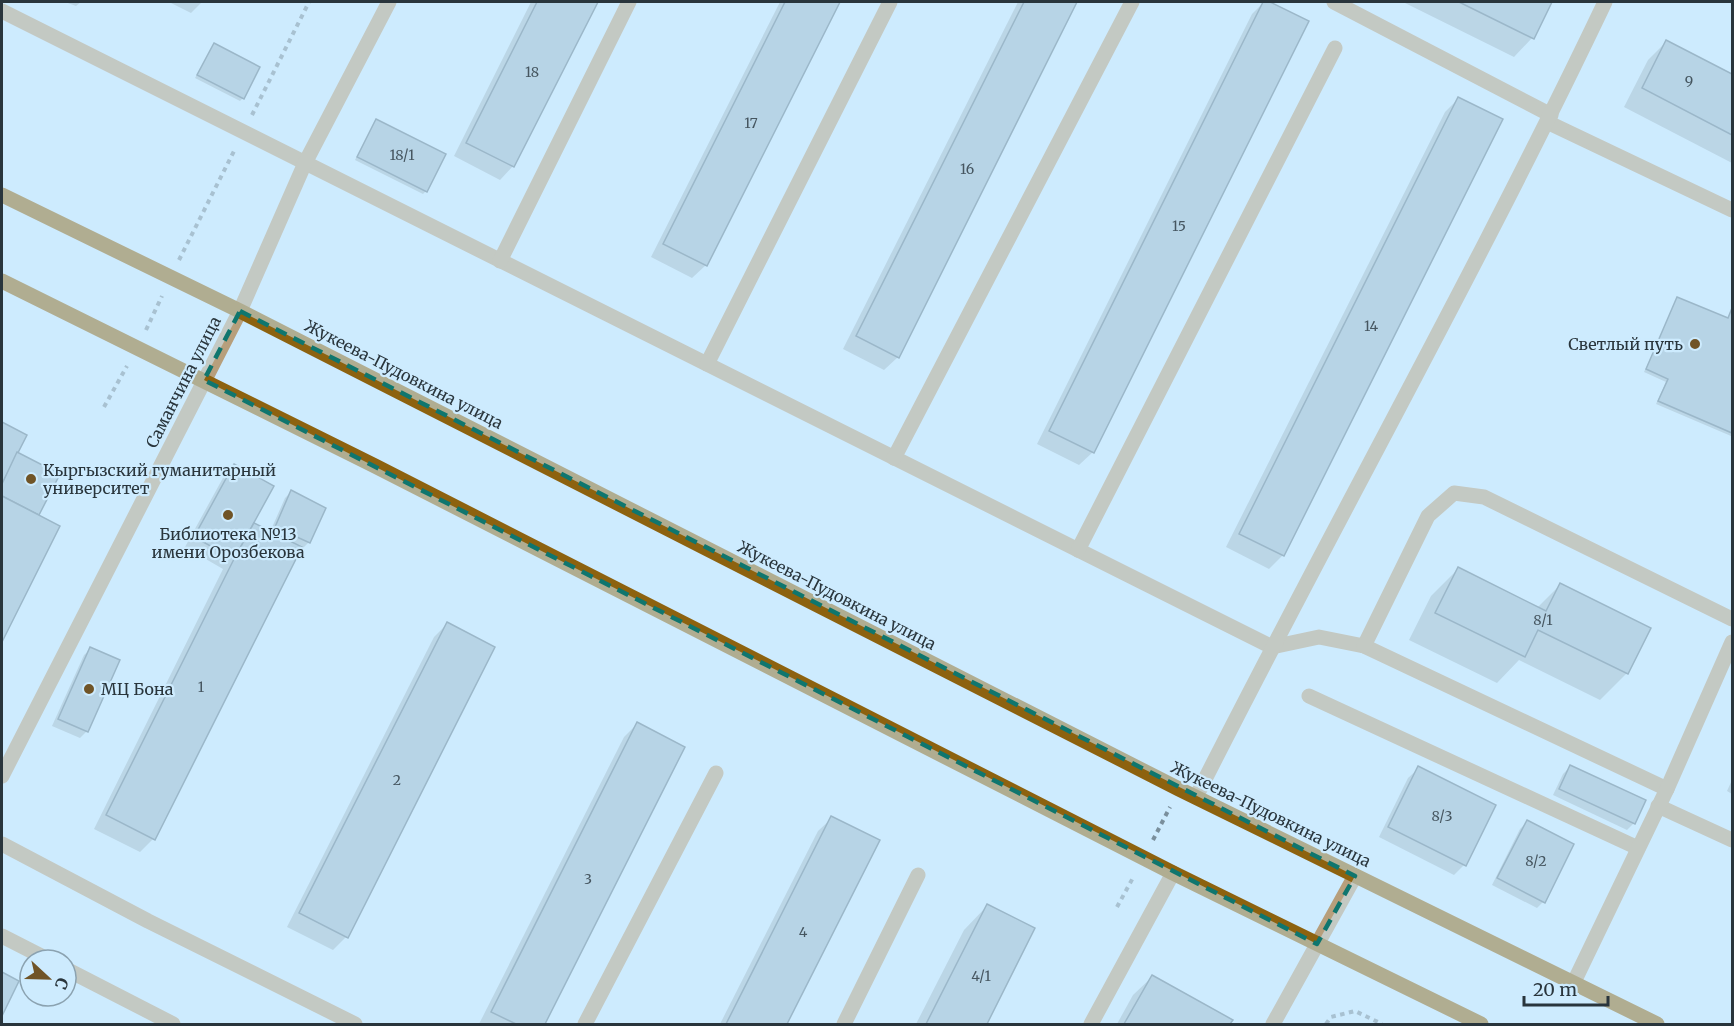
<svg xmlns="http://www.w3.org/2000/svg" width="1734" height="1026" font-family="Merriweather,serif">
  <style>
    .shadow { fill: #0003 }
    .building { fill: #9cb9cb; stroke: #5e798a; stroke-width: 1.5 }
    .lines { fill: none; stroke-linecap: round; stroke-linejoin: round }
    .path { stroke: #7a8f9c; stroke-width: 4; stroke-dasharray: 4.5 4.5; stroke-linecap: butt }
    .minor { stroke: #b79f7c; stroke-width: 15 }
    .major { stroke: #8d620f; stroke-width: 15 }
    .marked { fill: none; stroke: #0f766e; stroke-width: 4.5; stroke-dasharray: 12 8; stroke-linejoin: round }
    .poi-dot { fill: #705427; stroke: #cdebfe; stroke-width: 2 }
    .labels { text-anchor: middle; stroke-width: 4.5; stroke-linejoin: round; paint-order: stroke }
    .number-label { font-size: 14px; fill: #465660 }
    .poi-label { font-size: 16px; fill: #29353c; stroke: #cdebfe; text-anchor: start }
    .street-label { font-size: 16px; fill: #29353c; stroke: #cdebfe }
  </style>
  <rect width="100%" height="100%" fill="#cdebfe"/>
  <!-- shadow -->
  <g class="shadow">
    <path d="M65,2h16l-5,4z"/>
    <path d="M169,2h33l-11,11z"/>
    <path d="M531,2h65l-83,164 -13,14 -46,-24z"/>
    <path d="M780,2h58l-132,263 -14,13 -41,-21z"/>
    <path d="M1018,2h58l-178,355 -14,13 -41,-21z"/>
    <path d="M1264,2l43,20 -214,430 -14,13 -42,-21 215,-430z"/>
    <path d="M1403,2h148l-19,36 -18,19z"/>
    <path d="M1666,42l66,34v87l-108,-56 24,-47z"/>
    <path d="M214,45l29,53 -3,3 -45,-23z"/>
    <path d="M1459,98l42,22 -218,435 -14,14 -43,-22 219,-435z"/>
    <path d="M376,120l50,71 -3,3 -68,-34z"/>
    <path d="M1678,298l49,22 5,-13 -1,129 -75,-32 10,-22 -22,-10z"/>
    <path d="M2,424l23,11 -9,18 42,21 -21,42 21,11 -56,112z"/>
    <path d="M234,466l14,65 6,-6 16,7 15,-34 6,-6 18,50 -7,7 -2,-1 -147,291 -13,13 -46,-23 129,-260 -38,-22 39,-71z"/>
    <path d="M1458,569l79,39 23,-23 67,88 -27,27 -81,-40 -22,23 -88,-43 22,-44z"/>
    <path d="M447,624l-101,313 -13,13 -46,-23 147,-290z"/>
    <path d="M91,649l-4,82 -7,7 -28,-12 32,-71z"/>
    <path d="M637,724l46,24 -140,276h-64l145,-287z"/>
    <path d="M1570,767l64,56 -7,7 -74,-35 10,-21z"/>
    <path d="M1419,768l75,38 -30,59 -10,10 -75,-38 29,-59z"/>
    <path d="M1732,780v14l-5,-3z"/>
    <path d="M832,818l46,23 -93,183h-65l98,-193z"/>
    <path d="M1527,822l16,80 -6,6 -45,-23 28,-56z"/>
    <path d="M987,906l46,23 -48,95h-69l48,-94z"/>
    <path d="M2,974l15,8 -15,31z"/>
    <path d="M1152,977l79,43 -3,4h-111l16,-29z"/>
  </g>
  <!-- building -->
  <g class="building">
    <path d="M537,2h61l-84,165 -48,-24z"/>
    <path d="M785,2h55l-133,264 -44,-22z"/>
    <path d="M1024,2h53l-178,356 -43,-22z"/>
    <path d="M1263,2h7l39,19 -215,432 -45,-22z"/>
    <path d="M1459,2h93l-18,37z"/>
    <path d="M1666,40l66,34v61l-90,-47z"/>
    <path d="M214,43l46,24 -16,32 -47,-24z"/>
    <path d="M1458,97l45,22 -219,437 -45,-22z"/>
    <path d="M376,119l70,35 -19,38 -70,-35z"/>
    <path d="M1677,297l51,21 4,-10v125l-74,-32 10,-22 -22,-10z"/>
    <path d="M2,422l25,13 -25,49z"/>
    <path d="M17,452l43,22 -21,41 -37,-19v-12z"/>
    <path d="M234,464l40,22 -40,73 -40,-22z"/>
    <path d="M291,490l35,18 -16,35 -35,-16z"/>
    <path d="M2,496l58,30 -58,116z"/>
    <path d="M254,523l48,24 -147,293 -49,-25 128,-256z"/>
    <path d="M1458,567l88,44 14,-28 91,45 -23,46 -90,-44 -13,27 -90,-44z"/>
    <path d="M447,622l48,25 -147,291 -49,-25z"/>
    <path d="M90,647l30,13 -32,72 -30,-13z"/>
    <path d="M637,722l48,25 -140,277h-29l-25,-12z"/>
    <path d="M1570,765l76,35 -11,24 -76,-35z"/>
    <path d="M1418,766l78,39 -30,61 -78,-39z"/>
    <path d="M831,816l49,24 -93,184h-61z"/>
    <path d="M1527,820l47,24 -29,59 -48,-25z"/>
    <path d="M987,904l48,24 -48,96h-61z"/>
    <path d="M2,972l17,9 -17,35z"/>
    <path d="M1152,975l81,45 -3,4h-106z"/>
  </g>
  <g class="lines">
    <!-- path -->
    <g class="path">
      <path d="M252,115l57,-113"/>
      <path d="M179,260l55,-109"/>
      <path d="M146,330l16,-34"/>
      <path d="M104,407l23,-41"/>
      <path d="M1153,840l17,-33"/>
      <path d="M1117,907l17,-31"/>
      <path d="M1326,1024l5,-7 24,-6 27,13"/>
    </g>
    <!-- minor -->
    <g class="minor">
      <path d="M1334,2l217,113"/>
      <path d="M2,11l1270,636 47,-10 45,9 303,143"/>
      <path d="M1547,122l185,88"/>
      <path d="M500,261l129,-259"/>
      <path d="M707,364l183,-362"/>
      <path d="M894,458l238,-456"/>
      <path d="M1078,550l257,-502"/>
      <path d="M1364,646l64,-130 26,-23 30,4 248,122"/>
      <path d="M1309,696l329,152"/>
      <path d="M2,776l238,-465 65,-148 84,-161"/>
      <path d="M1196,797c134,-266 281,-526 409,-795"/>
      <path d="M1658,806l74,34"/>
      <path d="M2,844l146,77 207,103"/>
      <path d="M2,936l47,24"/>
      <path d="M66,969l107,55"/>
      <path d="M1573,984l94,-195 65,-147"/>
      <path d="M585,1024l131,-251"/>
      <path d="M844,1024l74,-149"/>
      <path d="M1091,1024l82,-151"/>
      <path d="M1273,1024l82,-148"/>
    </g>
    <!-- major -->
    <g class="major">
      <path d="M2,195l238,116 939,478 478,235"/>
      <path d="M2,281l373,185 798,407 308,151"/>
    </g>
  </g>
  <!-- marked area -->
  <path d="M0 0H1734V1026H0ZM240,311l1115,565 -38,68 -1113,-564z" fill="#cdebfe" fill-opacity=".55" fill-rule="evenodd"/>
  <path class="marked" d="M240,311l1115,565 -38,68 -1113,-564z"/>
  <!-- markers -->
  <g class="poi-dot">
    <circle cx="1695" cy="344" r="6"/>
    <circle cx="31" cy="479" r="6"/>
    <circle cx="228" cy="515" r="6"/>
    <circle cx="89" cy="689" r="6"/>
  </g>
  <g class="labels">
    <!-- number labels -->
    <g class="number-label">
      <text x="532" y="77">18</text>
      <text x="1689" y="86">9</text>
      <text x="751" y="128">17</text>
      <text x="402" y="160">18/1</text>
      <text x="967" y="174">16</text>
      <text x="1179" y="231">15</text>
      <text x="1371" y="331">14</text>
      <text x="1543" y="625">8/1</text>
      <text x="201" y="692">1</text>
      <text x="397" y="785">2</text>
      <text x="1442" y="821">8/3</text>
      <text x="1536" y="866">8/2</text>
      <text x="588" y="884">3</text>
      <text x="803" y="937">4</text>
      <text x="981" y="981">4/1</text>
    </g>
    <!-- poi labels -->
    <g class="poi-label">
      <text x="1683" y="350" text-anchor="end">Светлый путь</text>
      <text x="43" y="476">Кыргызский гуманитарный<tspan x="43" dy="18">университет</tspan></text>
      <text x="228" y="540" text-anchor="middle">Библиотека №13<tspan x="228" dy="18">имени Орозбекова</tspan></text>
      <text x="101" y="695">МЦ Бона</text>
    </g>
    <!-- street labels -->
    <g class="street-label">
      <text transform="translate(404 374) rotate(27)" y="6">Жукеева-Пудовкина улица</text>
      <text transform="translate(183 382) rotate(-63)" y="6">Саманчина улица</text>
      <text transform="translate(837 595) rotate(27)" y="6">Жукеева-Пудовкина улица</text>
      <text transform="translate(1271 814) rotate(26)" y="6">Жукеева-Пудовкина улица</text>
    </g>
  </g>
  <!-- border -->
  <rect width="1734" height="1026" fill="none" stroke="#29353c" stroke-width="6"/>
  <!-- north arrow -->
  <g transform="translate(48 978) rotate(112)"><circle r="28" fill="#cdebfe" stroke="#8ba2b0" stroke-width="1.5"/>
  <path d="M0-4.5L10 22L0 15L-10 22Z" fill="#705427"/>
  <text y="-9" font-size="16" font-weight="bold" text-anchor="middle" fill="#29353c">С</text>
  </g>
  <!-- scale -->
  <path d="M1524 996v9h84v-9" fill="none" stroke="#29353c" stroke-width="3"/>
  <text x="1533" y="996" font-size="18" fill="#29353c" stroke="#cdebfe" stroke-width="4.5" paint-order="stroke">20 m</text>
</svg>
